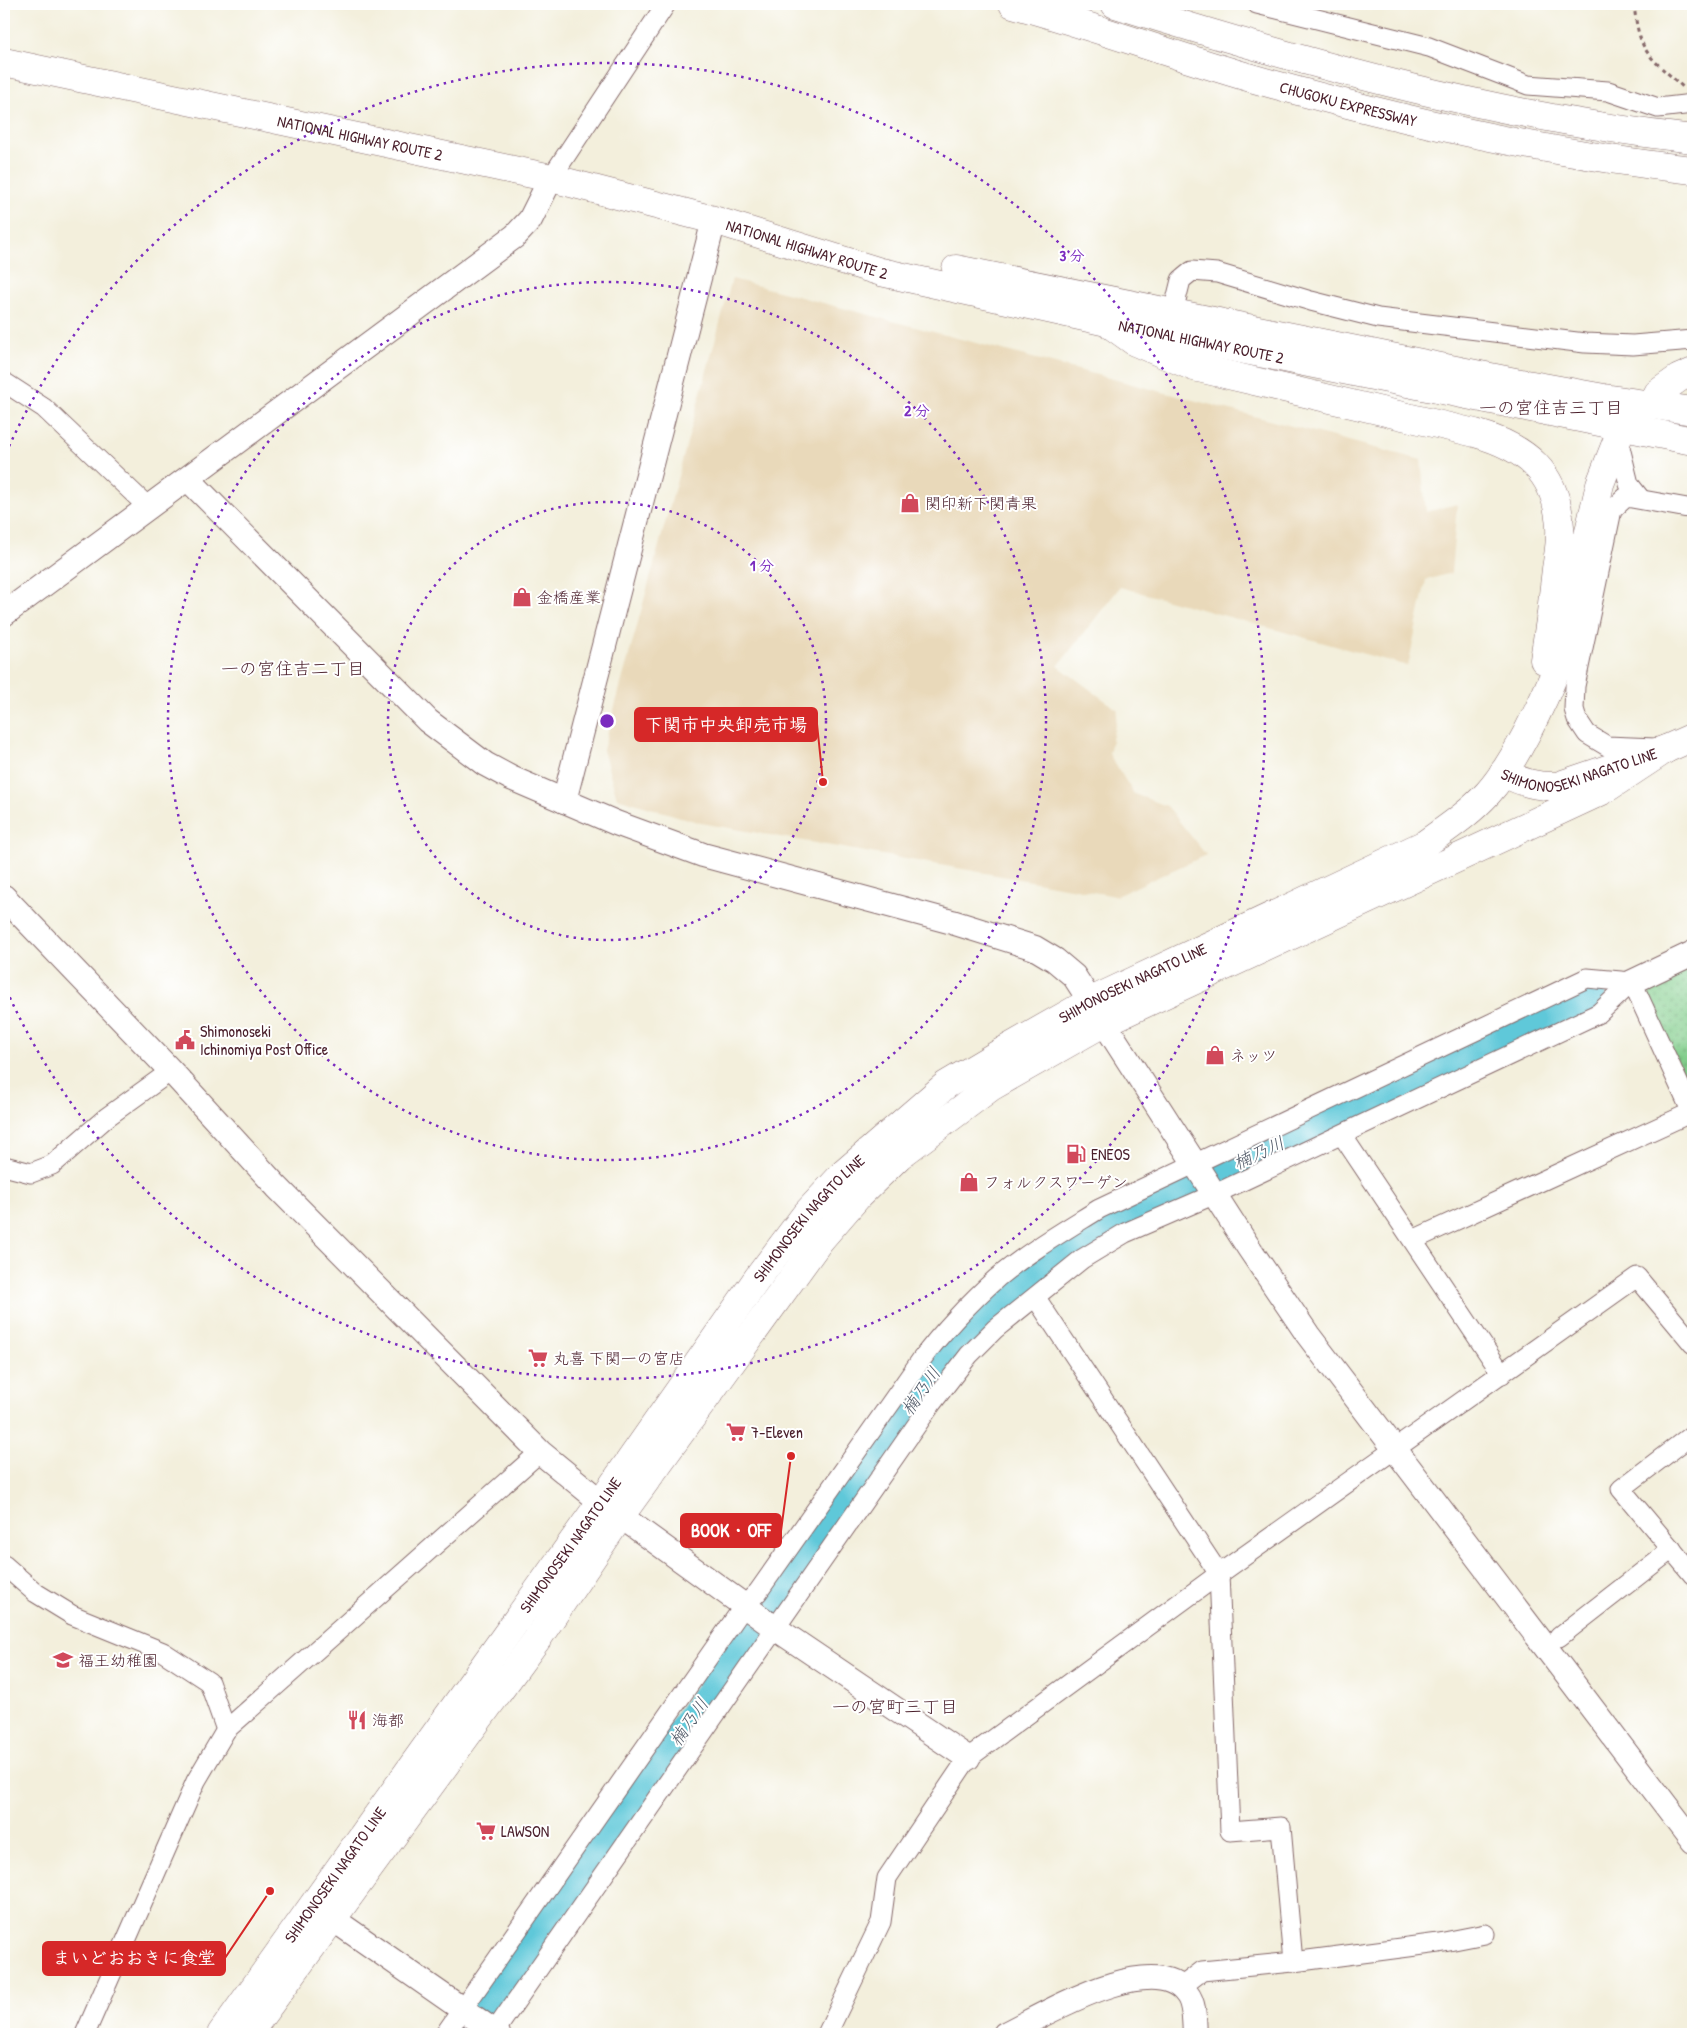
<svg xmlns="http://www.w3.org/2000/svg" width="1697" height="2038" font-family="'Patrick Hand','Klee One',sans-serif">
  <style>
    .built { fill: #e9d9ba }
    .park { fill: url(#park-dots); stroke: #66765b }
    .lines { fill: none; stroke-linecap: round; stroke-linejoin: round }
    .river { stroke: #5ec8d9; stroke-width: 32 }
    .minor-casing { stroke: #856869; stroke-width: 21 }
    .tertiary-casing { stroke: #856869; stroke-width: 26 }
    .primary-casing { stroke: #856869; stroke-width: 29 }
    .trunk-casing { stroke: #856869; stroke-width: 29 }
    .motorway-casing { stroke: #856869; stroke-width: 29 }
    .path { stroke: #856869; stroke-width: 3; stroke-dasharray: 4 4; stroke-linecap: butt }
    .minor { stroke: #fff; stroke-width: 19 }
    .tertiary { stroke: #fff; stroke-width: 24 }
    .primary { stroke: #fff; stroke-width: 28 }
    .trunk { stroke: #fff; stroke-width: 28 }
    .motorway { stroke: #fff; stroke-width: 28 }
    .ring { fill: none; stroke: #7b2cbf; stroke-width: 2.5; stroke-dasharray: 2.5 5 }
    .labels { text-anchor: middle; stroke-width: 4; stroke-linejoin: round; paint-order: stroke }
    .street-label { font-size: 16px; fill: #4a1f2b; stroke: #fff }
    .poi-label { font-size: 16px; fill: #4a1f2b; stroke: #fff; text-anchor: start }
    .neighbourhood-label { font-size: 18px; fill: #4a1f2b; stroke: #fff }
    .water-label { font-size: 18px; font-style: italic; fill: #515a68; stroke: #fff }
    .centre { fill: #7b2cbf; stroke: #fff; stroke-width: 2.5 }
    .ring-label { font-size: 15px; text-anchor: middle; font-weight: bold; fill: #7b2cbf; stroke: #fff; stroke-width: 4; stroke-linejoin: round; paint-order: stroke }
    .leader { fill: none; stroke: #d62828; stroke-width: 2 }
    .callout-dot { fill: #d62828; stroke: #fff; stroke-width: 2 }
    .callout { fill: #d62828; stroke: #d62828; stroke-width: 2 }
    .callout-label { font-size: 18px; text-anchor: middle; font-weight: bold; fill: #fff }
  </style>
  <defs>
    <pattern id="park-dots" width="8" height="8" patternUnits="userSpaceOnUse" patternTransform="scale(1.25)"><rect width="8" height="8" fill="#81cd8b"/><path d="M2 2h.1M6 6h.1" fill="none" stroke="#6ca672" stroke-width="1.8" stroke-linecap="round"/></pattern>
  </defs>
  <rect width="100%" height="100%" fill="#fff"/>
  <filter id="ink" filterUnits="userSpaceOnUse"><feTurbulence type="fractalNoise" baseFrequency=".02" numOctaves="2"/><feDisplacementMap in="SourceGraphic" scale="10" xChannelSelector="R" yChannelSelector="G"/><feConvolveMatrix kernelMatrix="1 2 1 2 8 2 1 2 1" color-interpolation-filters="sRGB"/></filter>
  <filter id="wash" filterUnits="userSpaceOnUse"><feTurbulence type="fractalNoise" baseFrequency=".0096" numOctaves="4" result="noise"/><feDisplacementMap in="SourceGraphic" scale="20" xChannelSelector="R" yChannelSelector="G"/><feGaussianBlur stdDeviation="1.12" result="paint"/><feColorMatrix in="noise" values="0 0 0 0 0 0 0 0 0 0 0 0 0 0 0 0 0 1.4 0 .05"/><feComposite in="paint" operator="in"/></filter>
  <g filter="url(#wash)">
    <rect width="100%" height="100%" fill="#f3efdc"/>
    <!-- built -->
    <path class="built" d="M732,279l689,181 5,52 31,-8 -6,69 -25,7 -18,86 -288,-79 -62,79 60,44 -9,44 25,40 33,12 39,49 -90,41 -415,-73 -84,-25 -14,-48z"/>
    <!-- park -->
    <path class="park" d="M1693,967v128l-43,-92 -1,-11 3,-7z"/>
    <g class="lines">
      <!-- river -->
      <path class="river" d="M470,2034l474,-675c52,-55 98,-96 163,-135l483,-227"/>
    </g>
  </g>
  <g filter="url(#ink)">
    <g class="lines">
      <defs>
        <g id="minor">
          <path d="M1257,4l172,43 99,38 80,6 50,17 35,-4"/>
          <path d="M551,178l115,-174"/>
          <path d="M1170,324l11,-44 11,-9 25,2 94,28 67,17 207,25 48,2 60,-5"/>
          <path d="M4,382l40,26 104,99"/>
          <path d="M1618,439l11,45 11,14"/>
          <path d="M1655,748l-48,-2 -20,-12 -10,-15 -3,-10 1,-23 37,-176 14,-13 67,12"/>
          <path d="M1632,982l61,133"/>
          <path d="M1342,1135l160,239"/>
          <path d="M4,1166l27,7 21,-8 55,-48 64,-46"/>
          <path d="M1413,1240l279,-128"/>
          <path d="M1036,1298l183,276 11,257 51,-4 12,135"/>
          <path d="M1693,1434l-72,55 72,86"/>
          <path d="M4,1565l32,28 36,22 91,37 46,30 17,48"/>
          <path d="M1559,1637l113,-88"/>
          <path d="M1181,1987l21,-16 91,-9 146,-19 46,-9"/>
          <path d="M85,2034l111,-253 30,-51 314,-278"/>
          <path d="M445,2034l299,-428 14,-14 163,-232c20,-27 51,-60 76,-82 31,-26 67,-47 102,-69l488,-231 45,4"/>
          <path d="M493,2034l439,-631 37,-48 26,-26 87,-70 43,-26 90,-39 384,-181 33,-31"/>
          <path d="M827,2034l54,-112 6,-44 81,-120 251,-184 418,-297 56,67"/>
        </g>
        <g id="tertiary">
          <path d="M188,479l240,242 57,43 26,14 105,45 87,32 249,67 83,26 20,12 19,16 175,272 59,87 385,506"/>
          <path d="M4,614l511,-378 15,-16 21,-42"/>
          <path d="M564,801l150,-581"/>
          <path d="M4,897l167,174 106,116 263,265 61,50 174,126 193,130"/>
          <path d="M1632,982l61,-29"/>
          <path d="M317,1908l181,126"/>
          <path d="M1005,2034c37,-18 149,-87 182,-40 8,10 7,27 8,40"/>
        </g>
        <g id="primary">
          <path d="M1107,322l28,20 59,25 281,66c50,14 82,39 85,94 1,14 -2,29 -4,42 -3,31 -7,61 -12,91"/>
          <path d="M1658,393l21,-15 14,-6"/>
          <path id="s1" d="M1503,773c19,9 33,14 54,13l109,-37 27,-12"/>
          <path id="s2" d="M221,2034l380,-532 156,-223 49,-65 37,-40 103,-89 59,-35 86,-49 334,-157c22,-16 45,-31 63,-51 26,-29 56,-92 70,-128l42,-181 18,-46"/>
          <path d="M248,2034l290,-396 83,-123 199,-275 38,-44 41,-40 92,-69 114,-65 499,-232 62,-41"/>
        </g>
        <g id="trunk">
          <path id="s3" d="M4,62l547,116 163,42 167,52 226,50 586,119"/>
          <path d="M956,269l559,113 89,16 89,13"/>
        </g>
        <g id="motorway">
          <path id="s4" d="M1013,4c84,23 167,54 252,78 140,39 283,72 428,88"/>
          <path d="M1115,4c190,59 380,113 578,135"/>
        </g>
      </defs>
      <!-- minor casing -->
      <use href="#minor" class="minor-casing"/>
      <!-- tertiary casing -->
      <use href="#tertiary" class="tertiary-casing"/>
      <!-- primary casing -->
      <use href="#primary" class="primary-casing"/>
      <!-- trunk casing -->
      <use href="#trunk" class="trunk-casing"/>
      <!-- motorway casing -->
      <use href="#motorway" class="motorway-casing"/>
      <!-- path -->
      <path class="path" d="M1634,4c5,50 14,51 50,84"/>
      <!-- minor -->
      <use href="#minor" class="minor"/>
      <!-- tertiary -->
      <use href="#tertiary" class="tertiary"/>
      <!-- primary -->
      <use href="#primary" class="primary"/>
      <!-- trunk -->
      <use href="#trunk" class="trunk"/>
      <!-- motorway -->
      <use href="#motorway" class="motorway"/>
    </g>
  </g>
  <!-- distance rings -->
  <g class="ring">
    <circle cx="607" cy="721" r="219"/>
    <circle cx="607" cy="721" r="439"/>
    <path d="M6 453A658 658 0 1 1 6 989"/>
  </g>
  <!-- icons -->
  <defs>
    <symbol id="shop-bare" viewBox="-9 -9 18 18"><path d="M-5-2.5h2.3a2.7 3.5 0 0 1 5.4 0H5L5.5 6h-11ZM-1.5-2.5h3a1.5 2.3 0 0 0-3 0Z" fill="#d1495b" stroke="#fff" stroke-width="2.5" paint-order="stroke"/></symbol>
    <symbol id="civic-bare" viewBox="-9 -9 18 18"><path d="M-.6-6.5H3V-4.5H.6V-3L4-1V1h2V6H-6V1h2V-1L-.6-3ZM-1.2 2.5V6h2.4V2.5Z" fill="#d1495b" stroke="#fff" stroke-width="2.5" paint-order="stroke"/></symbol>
    <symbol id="fuel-bare" viewBox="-9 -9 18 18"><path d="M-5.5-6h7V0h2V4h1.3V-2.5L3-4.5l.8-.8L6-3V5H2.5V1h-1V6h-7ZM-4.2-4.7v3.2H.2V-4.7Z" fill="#d1495b" stroke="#fff" stroke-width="2.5" paint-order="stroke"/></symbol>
    <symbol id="supermarket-bare" viewBox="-9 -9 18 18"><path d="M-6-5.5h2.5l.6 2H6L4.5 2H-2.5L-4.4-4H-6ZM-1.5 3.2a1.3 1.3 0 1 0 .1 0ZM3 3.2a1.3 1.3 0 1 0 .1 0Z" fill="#d1495b" stroke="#fff" stroke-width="2.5" paint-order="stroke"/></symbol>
    <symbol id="school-bare" viewBox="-9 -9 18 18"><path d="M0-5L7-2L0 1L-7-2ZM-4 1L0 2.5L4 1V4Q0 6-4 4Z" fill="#d1495b" stroke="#fff" stroke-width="2.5" paint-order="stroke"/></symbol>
    <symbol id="restaurant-bare" viewBox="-9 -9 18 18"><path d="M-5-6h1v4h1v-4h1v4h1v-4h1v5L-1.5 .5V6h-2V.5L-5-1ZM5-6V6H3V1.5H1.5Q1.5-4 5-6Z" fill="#d1495b" stroke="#fff" stroke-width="2.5" paint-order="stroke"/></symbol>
  </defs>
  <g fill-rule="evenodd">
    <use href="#shop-bare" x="896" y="489" width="28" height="28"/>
    <use href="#shop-bare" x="508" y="583" width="28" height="28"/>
    <use href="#civic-bare" x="171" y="1026" width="28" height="28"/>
    <use href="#shop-bare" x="1201" y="1041" width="28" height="28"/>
    <use href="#fuel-bare" x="1062" y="1140" width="28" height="28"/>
    <use href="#shop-bare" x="955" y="1168" width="28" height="28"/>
    <use href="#supermarket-bare" x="524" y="1344" width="28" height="28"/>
    <use href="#supermarket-bare" x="722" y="1418" width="28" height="28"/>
    <use href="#school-bare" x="49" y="1646" width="28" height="28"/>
    <use href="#restaurant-bare" x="343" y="1706" width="28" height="28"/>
    <use href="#supermarket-bare" x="472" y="1817" width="28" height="28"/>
  </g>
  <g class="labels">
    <!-- street labels -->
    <g class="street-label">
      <text dy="6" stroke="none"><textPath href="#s4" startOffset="350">CHUGOKU EXPRESSWAY</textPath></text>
      <text dy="6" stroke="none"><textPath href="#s3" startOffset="364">NATIONAL HIGHWAY ROUTE 2</textPath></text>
      <text dy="6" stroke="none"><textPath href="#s3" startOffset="825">NATIONAL HIGHWAY ROUTE 2</textPath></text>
      <text dy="6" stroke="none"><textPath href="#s3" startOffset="1230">NATIONAL HIGHWAY ROUTE 2</textPath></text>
      <text dy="6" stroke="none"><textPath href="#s1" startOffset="80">SHIMONOSEKI NAGATO LINE</textPath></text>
      <text dy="6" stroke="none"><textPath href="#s2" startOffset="1411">SHIMONOSEKI NAGATO LINE</textPath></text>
      <text dy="6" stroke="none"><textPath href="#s2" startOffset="1006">SHIMONOSEKI NAGATO LINE</textPath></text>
      <text dy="6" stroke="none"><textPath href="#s2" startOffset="601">SHIMONOSEKI NAGATO LINE</textPath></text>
      <text dy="6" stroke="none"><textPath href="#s2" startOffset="196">SHIMONOSEKI NAGATO LINE</textPath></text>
    </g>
    <!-- poi labels -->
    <g class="poi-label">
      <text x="925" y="509">関印新下関青果</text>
      <text x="537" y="603">金橋産業</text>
      <text x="200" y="1037">Shimonoseki<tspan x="200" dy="18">Ichinomiya Post Office</tspan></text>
      <text x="1230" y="1061">ネッツ</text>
      <text x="1091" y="1160">ENEOS</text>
      <text x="984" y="1188">フォルクスワーゲン</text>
      <text x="553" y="1364">丸喜 下関一の宮店</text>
      <text x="751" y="1438">7-Eleven</text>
      <text x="78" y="1666">福王幼稚園</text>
      <text x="372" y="1726">海都</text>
      <text x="501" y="1837">LAWSON</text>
    </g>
    <!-- neighbourhood labels -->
    <g class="neighbourhood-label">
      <text x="1551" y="414">一の宮住吉三丁目</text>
      <text x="293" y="675">一の宮住吉二丁目</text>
      <text x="895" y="1713">一の宮町三丁目</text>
    </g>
    <!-- water labels -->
    <g class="water-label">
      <text transform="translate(1259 1153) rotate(-25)" y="6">楠乃川</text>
      <text transform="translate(921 1391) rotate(-55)" y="6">楠乃川</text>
      <text transform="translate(689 1722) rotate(-55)" y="6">楠乃川</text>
    </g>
  </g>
  <circle cx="607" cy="721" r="8" class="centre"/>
  <g class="ring-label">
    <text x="1072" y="261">3 分</text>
    <text x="917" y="416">2 分</text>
    <text x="762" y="571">1 分</text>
  </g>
  <!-- callouts -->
  <path class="leader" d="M823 782L817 724M791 1456L781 1531M270 1891L225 1958"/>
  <g class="callout-dot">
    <circle cx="823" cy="782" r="5"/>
    <circle cx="791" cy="1456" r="5"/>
    <circle cx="270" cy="1891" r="5"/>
  </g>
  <g class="callout">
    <rect x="635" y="708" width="182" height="33" rx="5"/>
    <rect x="681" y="1514" width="100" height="33" rx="5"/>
    <rect x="43" y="1942" width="182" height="33" rx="5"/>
  </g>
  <g class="callout-label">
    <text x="726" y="731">下関市中央卸売市場</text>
    <text x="731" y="1537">BOOK・OFF</text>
    <text x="134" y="1964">まいどおおきに食堂</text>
  </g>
  <!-- margin -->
  <rect width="1697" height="2038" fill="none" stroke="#fff" stroke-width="20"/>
</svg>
